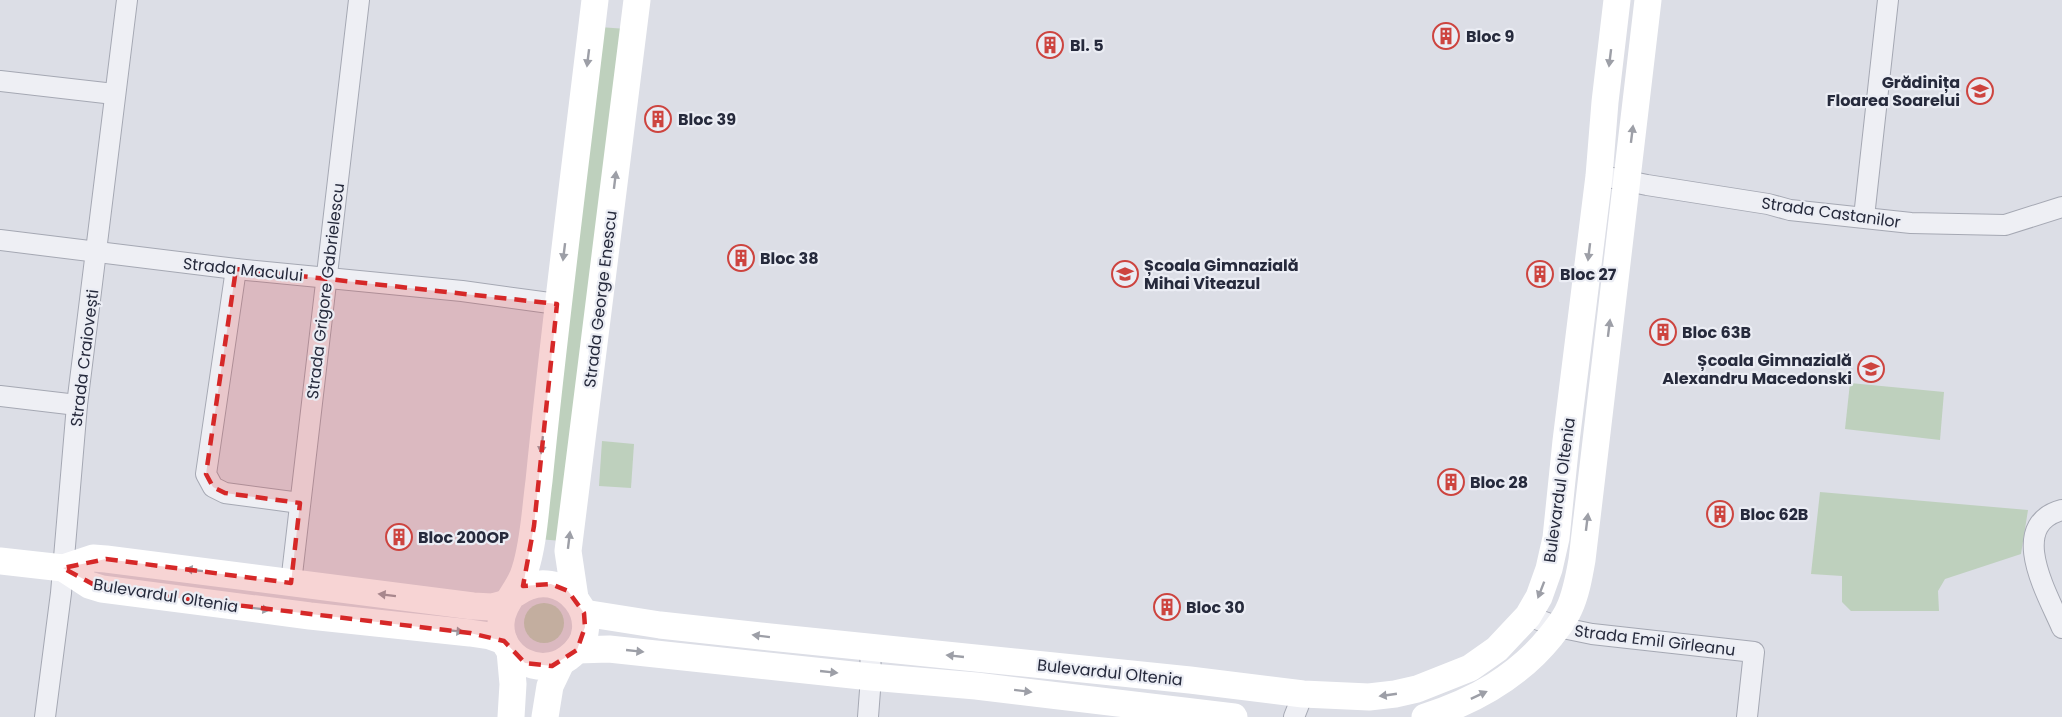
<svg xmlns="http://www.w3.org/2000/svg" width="2062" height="717" font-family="Poppins,sans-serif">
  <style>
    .green { fill: #bed0bd }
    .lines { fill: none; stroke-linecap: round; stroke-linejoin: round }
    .street-casing { stroke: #a5a8b3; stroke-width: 22 }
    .street { stroke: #eeeff4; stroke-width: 20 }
    .secondary { stroke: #fff; stroke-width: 27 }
    .oneway { fill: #9d9fa7 }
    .marked { fill: #d62828; fill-opacity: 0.2; stroke: #d62828; stroke-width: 4.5; stroke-dasharray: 12 8; stroke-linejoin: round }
    .labels { text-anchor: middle; stroke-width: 4.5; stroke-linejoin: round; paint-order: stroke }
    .poi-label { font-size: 16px; font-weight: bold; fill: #262a3c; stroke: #ebedf4; text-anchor: start }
    .street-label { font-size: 16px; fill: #262a3c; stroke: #ebedf4 }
  </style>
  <rect width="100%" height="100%" fill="#dcdee6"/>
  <!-- green -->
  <g class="green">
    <path d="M599,27l28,2 -65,512 -24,-2z"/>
    <path d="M1850,383l94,9 -4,48 -95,-11z"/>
    <path d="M602,441l32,3 -3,44 -32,-2z"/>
    <path d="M1820,492l208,18 -7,44 -76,25 -7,12 1,20h-88l-9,-9v-26l-31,-2z"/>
    <circle cx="544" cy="623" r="20"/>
  </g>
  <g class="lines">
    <defs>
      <g id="street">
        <path d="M0,81l114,13"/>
        <path d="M1613,178l34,7 121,19 22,6 121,13 94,2 57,-18"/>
        <path d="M1864,217l24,-217"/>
        <path d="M0,240l236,29 226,22 95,13"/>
        <path d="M236,269l-30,205 7,13 12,6 75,10"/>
        <path d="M0,396l77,9"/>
        <path d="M2062,510c-56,15 -14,85 0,118"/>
        <path d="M291,583l68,-583"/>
        <path d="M1528,616l30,11 34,7 162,18 -7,65"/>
        <path d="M45,717l16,-124 16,-188 50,-405"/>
        <path d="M868,717l3,-40 -1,-30"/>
        <path d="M1294,717l9,-23"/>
      </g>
    </defs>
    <!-- street casing -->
    <use href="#street" class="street-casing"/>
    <!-- street -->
    <use href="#street" class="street"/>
    <!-- secondary -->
    <g class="secondary">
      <path d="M0,561l63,7 30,-10 13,1 367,47 19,1 15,-4"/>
      <path d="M63,568l26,17 13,4 208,27 160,17 20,3 14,5"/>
      <path d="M515,594c48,-36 98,32 53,64 -28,21 -69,0 -67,-35 1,-20 19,-34 24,-53 9,-28 10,-60 14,-89 16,-161 37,-321 56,-481"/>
      <path d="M575,598l-7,-47 69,-551"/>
      <path d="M584,613l76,12 110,12 420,43 113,14 66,3 26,-3 22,-5 53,-21 27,-19 31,-33 11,-19 10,-28 7,-31 10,-97 33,-265 6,-74 12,-102"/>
      <path d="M577,650l32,-1 262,28 105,9 258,31"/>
      <path d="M510,651l3,33 -2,33"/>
      <path d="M545,717l5,-31 11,-23"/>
      <path d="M1425,717c50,-16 93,-40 126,-81 6,-8 14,-17 18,-27 7,-15 10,-32 13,-49l66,-560"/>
    </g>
  </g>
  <!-- one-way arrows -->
  <defs><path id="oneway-solid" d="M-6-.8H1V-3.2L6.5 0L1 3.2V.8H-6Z" transform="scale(1.5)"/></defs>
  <g class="oneway">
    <use href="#oneway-solid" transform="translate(588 58) rotate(97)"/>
    <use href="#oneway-solid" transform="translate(1610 58) rotate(97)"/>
    <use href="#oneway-solid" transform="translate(1632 134) rotate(-83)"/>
    <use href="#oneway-solid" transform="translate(615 180) rotate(-83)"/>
    <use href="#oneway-solid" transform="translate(564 252) rotate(97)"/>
    <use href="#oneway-solid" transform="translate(1589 252) rotate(97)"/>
    <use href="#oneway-solid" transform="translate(1609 328) rotate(-83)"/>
    <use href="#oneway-solid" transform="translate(542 445) rotate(96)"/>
    <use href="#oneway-solid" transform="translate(1587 522) rotate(-83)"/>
    <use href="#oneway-solid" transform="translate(569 540) rotate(-83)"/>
    <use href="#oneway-solid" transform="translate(194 570) rotate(-173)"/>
    <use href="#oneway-solid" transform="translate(1541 590) rotate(111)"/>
    <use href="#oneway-solid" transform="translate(387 595) rotate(-173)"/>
    <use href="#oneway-solid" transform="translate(261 609) rotate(7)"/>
    <use href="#oneway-solid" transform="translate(455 631) rotate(6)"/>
    <use href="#oneway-solid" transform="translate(761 636) rotate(-173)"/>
    <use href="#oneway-solid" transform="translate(635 651) rotate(6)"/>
    <use href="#oneway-solid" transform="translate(955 656) rotate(-174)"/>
    <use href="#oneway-solid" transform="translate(829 672) rotate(6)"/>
    <use href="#oneway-solid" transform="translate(1023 691) rotate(7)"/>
    <use href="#oneway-solid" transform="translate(1388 695) rotate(172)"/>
    <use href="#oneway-solid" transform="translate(1479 695) rotate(-25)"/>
  </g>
  <!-- marked area -->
  <path class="marked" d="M236,269l321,35 -23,222 -11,60 28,-2 17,7 16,22 1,14 -8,23 -25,16 -27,-3 -21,-22 -34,-8 -368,-44 -39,-21 43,-9 185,24 9,-80 -75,-10 -12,-6 -7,-13z"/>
  <!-- icons -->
  <defs>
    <symbol id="building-ring" viewBox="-11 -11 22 22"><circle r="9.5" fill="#ebedf4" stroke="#cd443f" stroke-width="1.5"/><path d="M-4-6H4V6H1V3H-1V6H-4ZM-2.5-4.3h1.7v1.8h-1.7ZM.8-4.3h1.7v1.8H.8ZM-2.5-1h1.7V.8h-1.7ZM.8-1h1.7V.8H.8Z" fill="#cd443f"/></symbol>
    <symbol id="school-ring" viewBox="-11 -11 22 22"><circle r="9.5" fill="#ebedf4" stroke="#cd443f" stroke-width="1.5"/><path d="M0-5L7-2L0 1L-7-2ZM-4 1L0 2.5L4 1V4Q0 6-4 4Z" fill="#cd443f"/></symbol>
  </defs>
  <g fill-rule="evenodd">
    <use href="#building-ring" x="1431" y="21" width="30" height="30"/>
    <use href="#building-ring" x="1035" y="30" width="30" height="30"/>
    <use href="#school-ring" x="1965" y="76" width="30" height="30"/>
    <use href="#building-ring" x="643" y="104" width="30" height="30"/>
    <use href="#building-ring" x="726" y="243" width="30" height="30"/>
    <use href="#school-ring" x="1110" y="259" width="30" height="30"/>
    <use href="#building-ring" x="1525" y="259" width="30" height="30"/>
    <use href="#building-ring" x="1648" y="317" width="30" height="30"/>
    <use href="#school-ring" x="1856" y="354" width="30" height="30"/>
    <use href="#building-ring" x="1436" y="467" width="30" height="30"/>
    <use href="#building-ring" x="1705" y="499" width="30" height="30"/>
    <use href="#building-ring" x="384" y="522" width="30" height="30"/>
    <use href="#building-ring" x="1152" y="592" width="30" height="30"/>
  </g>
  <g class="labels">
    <!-- poi labels -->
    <g class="poi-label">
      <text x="1466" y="42">Bloc 9</text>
      <text x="1070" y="51">Bl. 5</text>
      <text x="1960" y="88" text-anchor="end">Grădinița<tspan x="1960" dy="18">Floarea Soarelui</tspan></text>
      <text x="678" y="125">Bloc 39</text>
      <text x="760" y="264">Bloc 38</text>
      <text x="1144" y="271">Școala Gimnazială<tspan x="1144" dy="18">Mihai Viteazul</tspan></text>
      <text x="1560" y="280">Bloc 27</text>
      <text x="1682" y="338">Bloc 63B</text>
      <text x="1852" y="366" text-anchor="end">Școala Gimnazială<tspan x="1852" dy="18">Alexandru Macedonski</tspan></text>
      <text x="1470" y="488">Bloc 28</text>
      <text x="1740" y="520">Bloc 62B</text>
      <text x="418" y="543">Bloc 200OP</text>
      <text x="1186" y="613">Bloc 30</text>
    </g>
    <!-- street labels -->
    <g class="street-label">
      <text transform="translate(1831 212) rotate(8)" y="6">Strada Castanilor</text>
      <text transform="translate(243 269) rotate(6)" y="6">Strada Macului</text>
      <text transform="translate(325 291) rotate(-83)" y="6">Strada Grigore Gabrielescu</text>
      <text transform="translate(600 299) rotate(-83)" y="6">Strada George Enescu</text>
      <text transform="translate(84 358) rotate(-83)" y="6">Strada Craiovești</text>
      <text transform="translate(1559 490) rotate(-82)" y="6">Bulevardul Oltenia</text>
      <text transform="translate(166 595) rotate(9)" y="6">Bulevardul Oltenia</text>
      <text transform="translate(1655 640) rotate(7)" y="6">Strada Emil Gîrleanu</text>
      <text transform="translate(1110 672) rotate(6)" y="6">Bulevardul Oltenia</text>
    </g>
  </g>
</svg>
